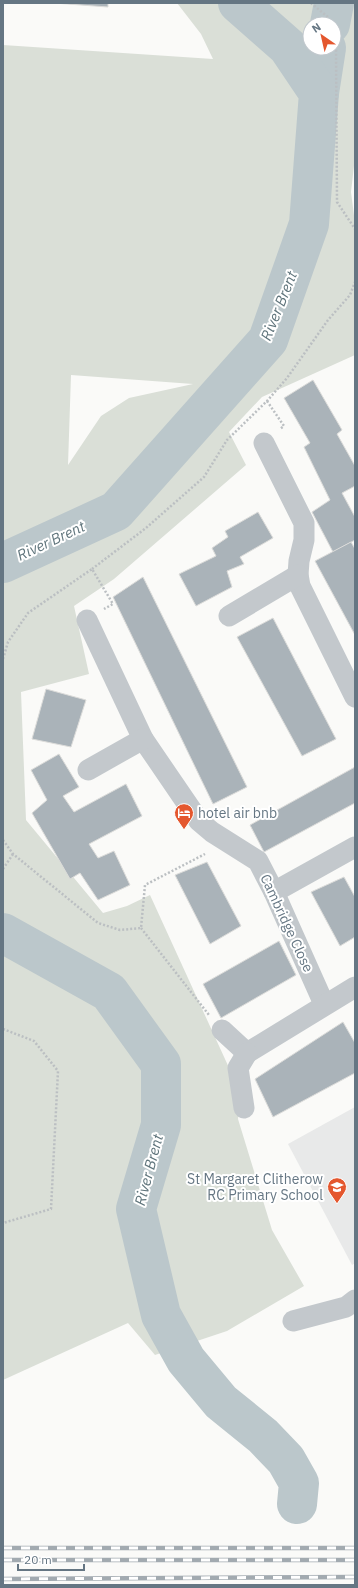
<svg xmlns="http://www.w3.org/2000/svg" width="358" height="1588" font-family="'IBM Plex Sans',sans-serif">
  <style>
    .built { fill: #e8e9e9 }
    .green { fill: #dadfd7; fill-rule: evenodd }
    .lines { fill: none; stroke-linecap: round; stroke-linejoin: round }
    .river { stroke: #bbc7cb; stroke-width: 40 }
    .building { fill: #aab3b9; stroke: #dcdcda }
    .path { stroke: #bbbfc2; stroke-width: 2.5; stroke-dasharray: 2 2; stroke-linecap: butt }
    .minor { stroke: #c3c8cc; stroke-width: 21 }
    .rail-casing { stroke: #a2aab0; stroke-width: 4.5 }
    .rail { stroke: #fff; stroke-width: 3; stroke-dasharray: 9; stroke-linecap: butt }
    .labels { text-anchor: middle; stroke-width: 4; stroke-linejoin: round; paint-order: stroke }
    .poi-label { font-size: 14px; fill: #657683; stroke: #fff; text-anchor: start }
    .street-label { font-size: 14px; fill: #657683; stroke: #fff }
    .water-label { font-size: 15px; font-style: italic; fill: #60757c; stroke: #fff }
  </style>
  <rect width="100%" height="100%" fill="#fafaf8"/>
  <!-- built -->
  <path class="built" d="M355,1107v156l-3,2 -64,-121z"/>
  <!-- green -->
  <path class="green" d="M177,3h178v154l-4,35 4,31v132l-93,42 -33,35 17,33 -132,114 -40,27 15,68 -68,18 5,128 77,93 24,-7 23,-11 91,199 -3,25 34,111 32,56 -77,45 -72,24 -27,-32 -125,57v-1335l210,14 -12,-25zM310,24h24v24h-24zM71,375l122,9 -64,14 -28,18 -33,49z"/>
  <g class="lines">
    <!-- river -->
    <g class="river">
      <path d="M330,24l4,-21"/>
      <path d="M319,93l7,-45"/>
      <path d="M3,563l113,-52 152,-171 41,-116 10,-131 -31,-46 -50,-44"/>
      <path d="M3,933l106,59 52,72v61l-25,84 25,106 25,45 35,42 42,34 23,24 13,23 -2,21"/>
    </g>
  </g>
  <!-- building -->
  <g class="building">
    <path d="M54,3h54v4z"/>
    <path d="M313,380l29,50 -5,4 18,32v20l-13,7 13,24v23l-22,12 -21,-40 18,-12 -26,-53 6,-4 -26,-45z"/>
    <path d="M258,512l15,26 -33,19 4,7 -17,7 5,16 -36,19 -17,-32 37,-18 -4,-8 16,-11 -3,-6z"/>
    <path d="M351,542l4,7v86l-40,-74z"/>
    <path d="M143,577l104,210 -34,17 -100,-207z"/>
    <path d="M273,618l63,121 -34,17 -65,-119z"/>
    <path d="M46,689l40,11 -15,47 -39,-8z"/>
    <path d="M59,754l20,33 -16,9 11,16 52,-28 16,32 -53,28 9,14 16,-7 16,34 -32,15 -18,-27 -10,6 -38,-66 15,-13 -16,-30z"/>
    <path d="M355,767v36l-91,49 -14,-27z"/>
    <path d="M207,862l34,64 -31,18 -35,-69z"/>
    <path d="M344,877l11,20v40l-15,9 -29,-54z"/>
    <path d="M279,941l17,34 -75,43 -18,-34z"/>
    <path d="M343,1022l12,21v30l-82,44 -18,-38z"/>
  </g>
  <g class="lines">
    <!-- path -->
    <g class="path">
      <path d="M311,3l18,15 2,6"/>
      <path d="M334,38l2,8 1,156 18,27"/>
      <path d="M267,401l17,25 -4,3"/>
      <path d="M92,569l54,-41 58,-51 23,-37 40,-39 20,-23 41,-58 22,-25 5,-13"/>
      <path d="M3,659l5,-17 20,-29 64,-44 21,35 -9,5"/>
      <path d="M3,840l10,14 85,69 22,7 21,-2 4,-43 60,-31"/>
      <path d="M3,869l10,-15"/>
      <path d="M141,928l68,87"/>
      <path d="M3,1029l31,12 24,30 -7,138 -48,14"/>
    </g>
    <!-- minor -->
    <g class="minor">
      <path d="M264,443l40,80v17l-5,21 -1,14 2,11 55,111"/>
      <path d="M229,616l69,-41"/>
      <path d="M87,620l56,119 56,82 13,11 46,29 16,31 50,112"/>
      <path d="M88,770l55,-31"/>
      <path d="M274,892l81,-45"/>
      <path d="M222,1030l25,23 108,-66"/>
      <path d="M244,1108l-6,-40 9,-15"/>
      <path d="M293,1321l53,-14 9,-7"/>
    </g>
    <defs>
      <g id="rail">
        <path d="M3,1548h352"/>
        <path d="M3,1560h352"/>
        <path d="M3,1579l352,-2"/>
      </g>
    </defs>
    <!-- rail casing -->
    <use href="#rail" class="rail-casing"/>
    <!-- rail -->
    <use href="#rail" class="rail"/>
  </g>
  <!-- icons -->
  <defs>
    <symbol id="hotel-pin" viewBox="-11 -11 22 30"><path d="M0 17L-7.5 6A9.5 9.5 0 1 1 7.5 6Z" fill="#e4572e" stroke="#fff"/><path d="M-6-4.5h1.5V1H6V5H4.5V3h-9V5H-6ZM-4 0a1.8 1.8 0 1 1 3.6 0ZM.5 0V-2.5h3Q6-2.5 6 0Z" fill="#fff"/></symbol>
    <symbol id="school-pin" viewBox="-11 -11 22 30"><path d="M0 17L-7.5 6A9.5 9.5 0 1 1 7.5 6Z" fill="#e4572e" stroke="#fff"/><path d="M0-5L7-2L0 1L-7-2ZM-4 1L0 2.5L4 1V4Q0 6-4 4Z" fill="#fff"/></symbol>
  </defs>
  <g fill-rule="evenodd">
    <use href="#hotel-pin" x="173" y="802" width="22" height="30"/>
    <use href="#school-pin" x="326" y="1176" width="22" height="30"/>
  </g>
  <g class="labels">
    <!-- poi labels -->
    <g class="poi-label">
      <text x="198" y="818">hotel air bnb</text>
      <text x="323" y="1184" text-anchor="end">St Margaret Clitherow<tspan x="323" dy="16">RC Primary School</tspan></text>
    </g>
    <!-- street labels -->
    <g class="street-label">
      <text transform="translate(287 923) rotate(65)" y="5">Cambridge Close</text>
    </g>
    <!-- water labels -->
    <g class="water-label">
      <text transform="translate(279 306) rotate(-68)" y="5">River Brent</text>
      <text transform="translate(51 541) rotate(-25)" y="5">River Brent</text>
      <text transform="translate(149 1170) rotate(-75)" y="5">River Brent</text>
    </g>
  </g>
  <!-- border -->
  <rect width="358" height="1588" fill="none" stroke="#657683" stroke-width="8"/>
  <!-- north arrow -->
  <g transform="translate(322 36) rotate(326)"><circle r="19" fill="#ffffff" stroke="#c1c8cd"/>
  <path d="M0-3L7 15L0 10L-7 15Z" fill="#e4572e"/>
  <text y="-6" font-size="11" font-weight="bold" text-anchor="middle" fill="#657683">N</text>
  </g>
  <!-- scale -->
  <path d="M18 1564v6h66v-6" fill="none" stroke="#657683" stroke-width="2"/>
  <text x="24" y="1564" font-size="12" fill="#657683" stroke="#ffffff" stroke-width="3" paint-order="stroke">20 m</text>
</svg>
